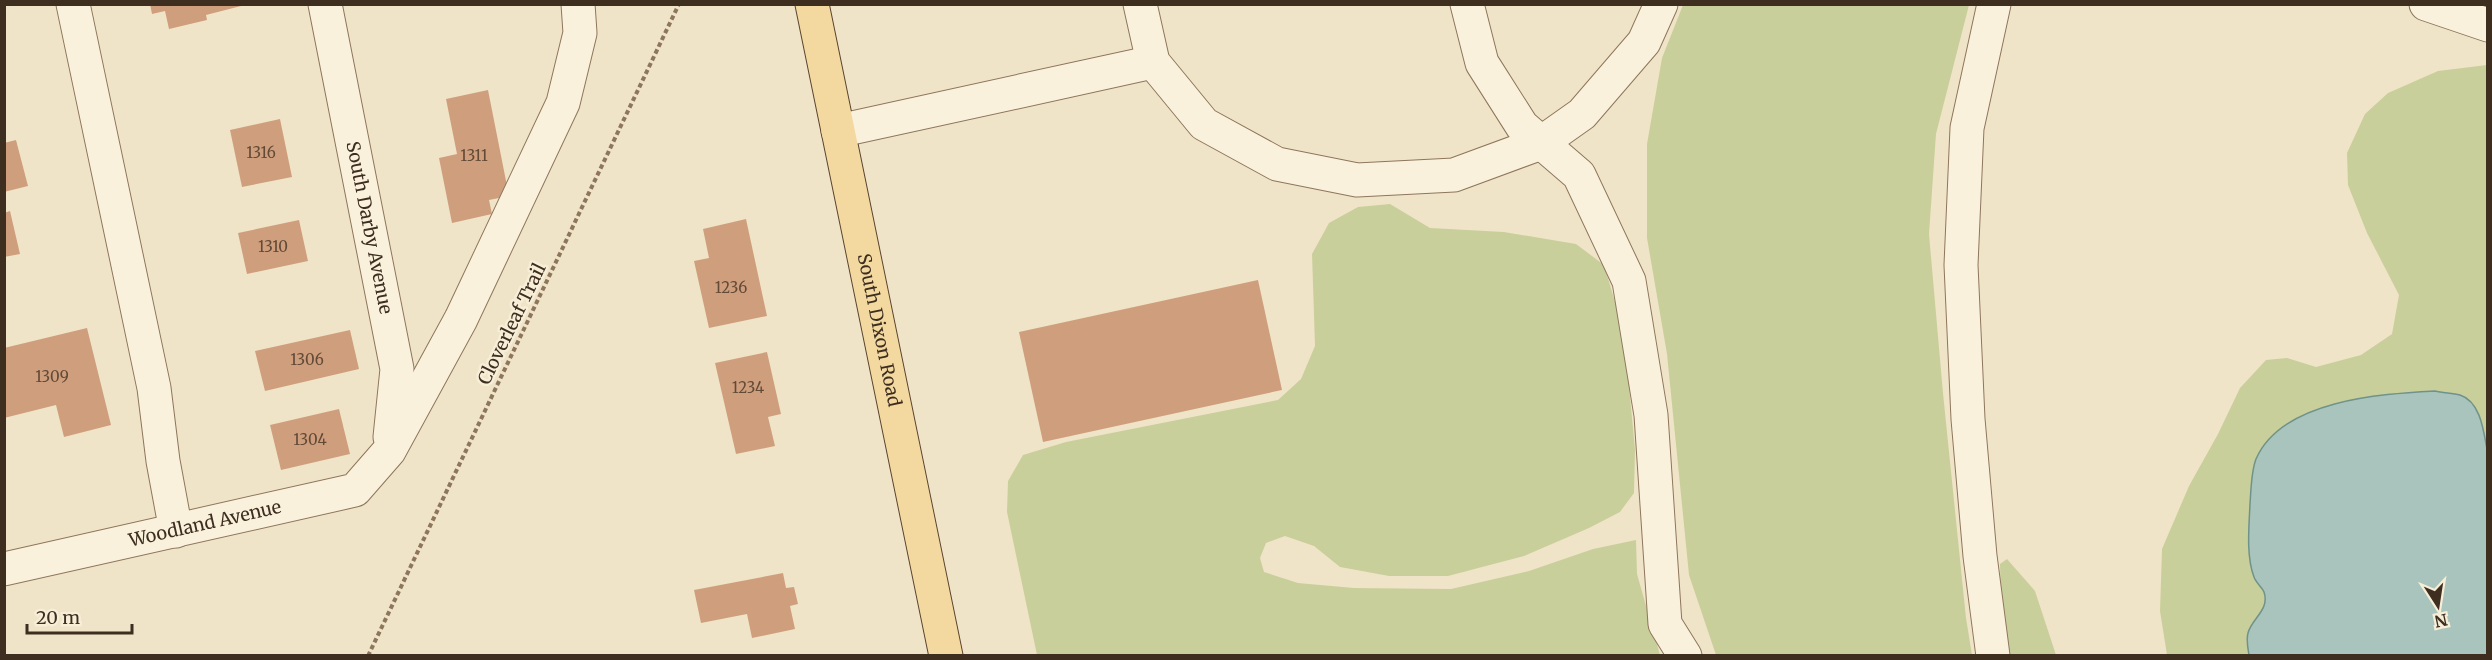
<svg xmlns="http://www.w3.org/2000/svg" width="2492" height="660" font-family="Merriweather,serif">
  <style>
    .green { fill: #c9cf9b }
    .water { fill: #a9c4bc; stroke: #6f938a; stroke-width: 1.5 }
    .building { fill: #cf9f7d }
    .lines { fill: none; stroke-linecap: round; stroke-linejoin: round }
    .minor-casing { stroke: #8d765c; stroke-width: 35 }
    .major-casing { stroke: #5b4430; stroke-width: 35 }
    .path { stroke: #8d765c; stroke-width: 4; stroke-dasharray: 4.5 3; stroke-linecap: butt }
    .minor { stroke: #faf1dc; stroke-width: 33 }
    .major { stroke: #f3d9a0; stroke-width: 33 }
    .labels { text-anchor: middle; stroke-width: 5; stroke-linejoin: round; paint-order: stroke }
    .number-label { font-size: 15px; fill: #624a37 }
    .street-label { font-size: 18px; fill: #3d2e20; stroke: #f7eed8 }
  </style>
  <rect width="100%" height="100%" fill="#f0e4c8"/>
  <!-- green -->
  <g class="green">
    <path d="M1683,5h286l-33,129 -7,100 14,159 23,225 6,37h-256l-27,-80 -22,-221 -20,-116v-94l15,-86z"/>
    <path d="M2487,65v590h-320l-7,-44 2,-62 27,-63 29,-52 22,-46 26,-28 21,-2 29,9 45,-12 31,-21 7,-39 -32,-62 -19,-48 -1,-32 18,-39 23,-21 50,-22z"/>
    <path d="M1390,204l40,24 74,4 72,12 28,21 20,67 11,118 -1,43 -14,19 -31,16 -65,28 -76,20h-59l-49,-9 -26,-21 -29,-10 -19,7 -6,15 4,14 34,11 56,5 97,1 78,-18 64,-22 43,-9 1,34 23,81h-623l-30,-143 1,-31 15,-26 43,-13 212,-42 23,-21 14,-33 -3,-92 17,-31 29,-16z"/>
    <path d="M2007,559l28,32 21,64h-46l-9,-48 -1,-43z"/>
  </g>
  <!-- water -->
  <path class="water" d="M2435,391c8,2 17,2 25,4 22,7 24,40 28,60l-1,200h-238c-1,-6 -3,-15 -1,-22 4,-15 22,-23 16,-41 -2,-5 -8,-9 -10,-15 -8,-21 -5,-50 -4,-73 1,-13 1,-32 6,-45 26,-59 124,-65 179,-68z"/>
  <!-- building -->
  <g class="building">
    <path d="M150,4h95v1l-39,10 1,5 -38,9 -4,-18 -13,3z"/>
    <path d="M488,90l21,106 -20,4 3,14 -40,9 -13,-65 18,-4 -11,-55z"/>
    <path d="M280,119l12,58 -50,10 -12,-57z"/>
    <path d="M16,140l12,46 -24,6v-49z"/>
    <path d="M10,211l10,43 -16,3v-44z"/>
    <path d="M746,219l21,97 -58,12 -15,-67 15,-3 -6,-29z"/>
    <path d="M299,220l9,41 -61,13 -9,-41z"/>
    <path d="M1258,280l24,110 -239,52 -24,-110z"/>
    <path d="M87,328l24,97 -47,12 -8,-32 -52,13v-70z"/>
    <path d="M350,330l9,39 -94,22 -10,-40z"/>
    <path d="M767,352l14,62 -13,3 7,29 -39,8 -21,-91z"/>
    <path d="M339,409l11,45 -69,16 -11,-45z"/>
    <path d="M783,573l3,15 8,-1 4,17 -8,2 5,23 -43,9 -5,-24 -46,9 -7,-33z"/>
  </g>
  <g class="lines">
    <defs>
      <g id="minor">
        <path d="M73,4l81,384 9,73 13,70"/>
        <path id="s1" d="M325,4l72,365 -7,68"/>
        <path d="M1140,4l13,58 51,62 73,40 80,16 97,-5 87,-32 41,-29 62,-72 17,-38"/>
        <path d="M1467,4l15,59 40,63 57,49 50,106 22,134 14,209 20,32"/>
        <path d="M2426,4l62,21"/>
        <path d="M838,131l315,-69"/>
        <path id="s2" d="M4,569l351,-79 34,-39 72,-132 102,-216 17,-70 -2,-29"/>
        <path d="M1993,656l-13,-100 -12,-137 -7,-154 6,-137 27,-124"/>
      </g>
      <g id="major">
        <path id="s3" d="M812,4l134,652"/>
      </g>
    </defs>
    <!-- minor casing -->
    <use href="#minor" class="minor-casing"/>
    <!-- major casing -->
    <use href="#major" class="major-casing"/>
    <!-- path -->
    <path class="path" d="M368,656l311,-652"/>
    <!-- minor -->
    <use href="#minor" class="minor"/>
    <!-- major -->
    <use href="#major" class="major"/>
  </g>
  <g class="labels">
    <!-- number labels -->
    <g class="number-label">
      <text x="261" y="158">1316</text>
      <text x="474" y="161">1311</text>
      <text x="273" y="252">1310</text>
      <text x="731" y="293">1236</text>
      <text x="307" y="365">1306</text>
      <text x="52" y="382">1309</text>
      <text x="748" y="393">1234</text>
      <text x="310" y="445">1304</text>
    </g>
    <!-- street labels -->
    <g class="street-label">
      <text dy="6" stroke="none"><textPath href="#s1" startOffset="228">South Darby Avenue</textPath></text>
      <text transform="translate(512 324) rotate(-64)" y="6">Cloverleaf Trail</text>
      <text dy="6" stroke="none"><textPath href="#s3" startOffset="333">South Dixon Road</textPath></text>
      <text dy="6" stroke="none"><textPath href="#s2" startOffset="206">Woodland Avenue</textPath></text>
    </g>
  </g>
  <!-- border -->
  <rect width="2492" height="660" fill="none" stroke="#3d2e20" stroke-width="12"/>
  <!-- north arrow -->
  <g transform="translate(2438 606) rotate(168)" stroke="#f7eed8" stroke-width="4.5" paint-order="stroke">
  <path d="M0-4.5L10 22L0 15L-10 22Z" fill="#3d2e20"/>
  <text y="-9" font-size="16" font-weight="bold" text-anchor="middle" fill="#3d2e20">N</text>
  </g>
  <!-- scale -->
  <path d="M27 624v9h105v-9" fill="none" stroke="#3d2e20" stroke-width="3"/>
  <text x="36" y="624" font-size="18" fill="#3d2e20" stroke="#f7eed8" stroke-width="4.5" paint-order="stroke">20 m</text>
</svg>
